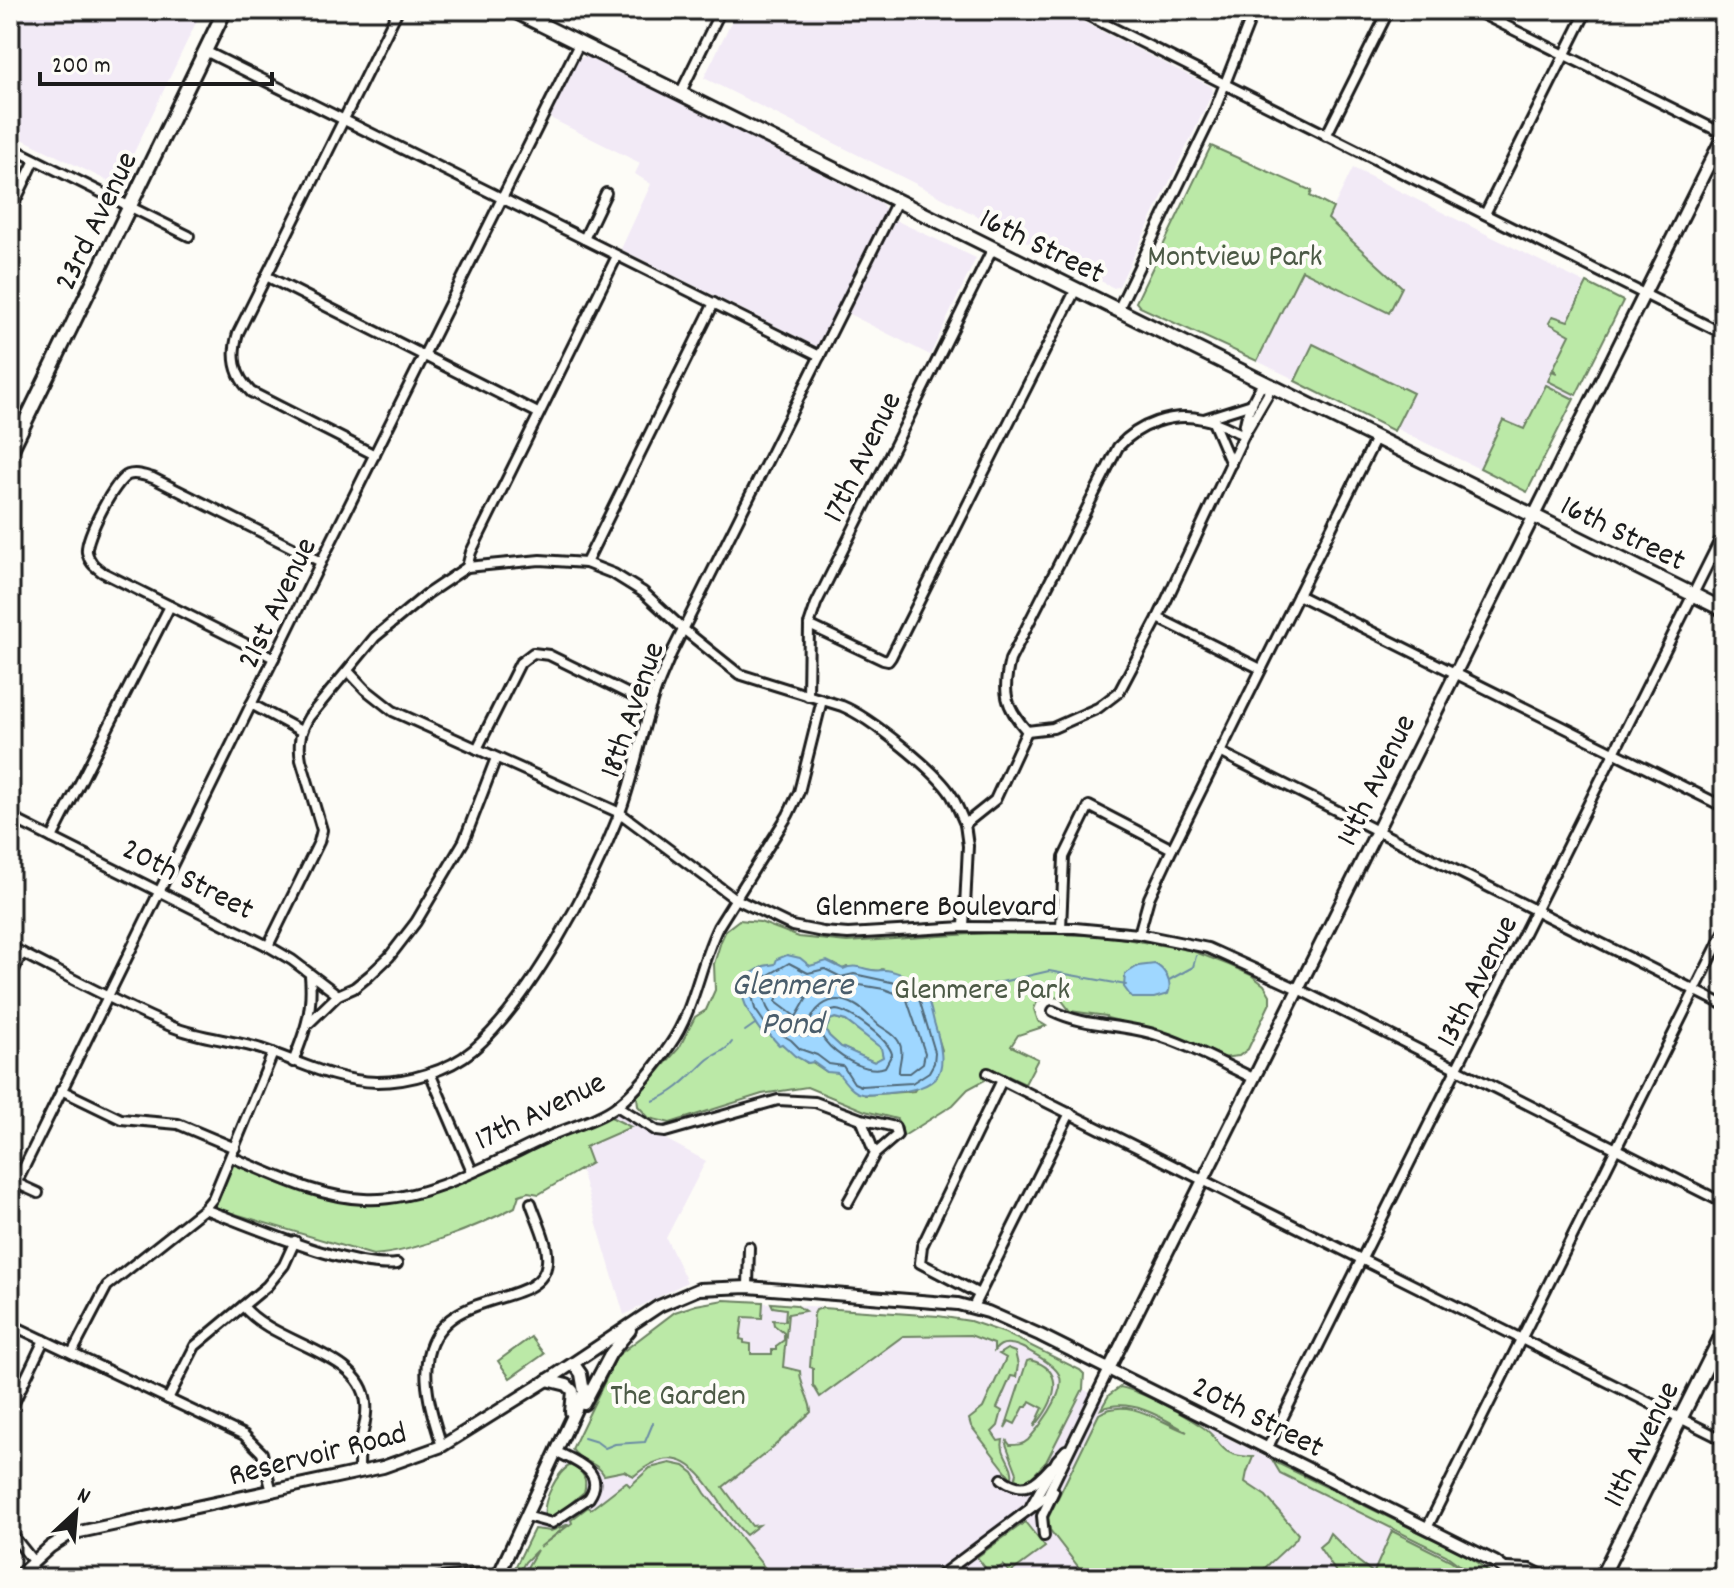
<svg xmlns="http://www.w3.org/2000/svg" width="1734" height="1588" font-family="Dekko,sans-serif">
  <style>
    .built { fill: #f2eaf6 }
    .green { fill: #bbe9a7; stroke: #6c8262; stroke-width: 2; fill-rule: evenodd }
    .water { fill: #9fd7ff; stroke: #6b8ca4; stroke-width: 2; fill-rule: evenodd }
    .lines { fill: none; stroke-linecap: round; stroke-linejoin: round }
    .shore { stroke: #506777; stroke-width: 2 }
    .stream { stroke: #6b8ca4; stroke-width: 2 }
    .minor-casing { stroke: #1c1c1c; stroke-width: 14 }
    .tertiary-casing { stroke: #1c1c1c; stroke-width: 16 }
    .secondary-casing { stroke: #1c1c1c; stroke-width: 18 }
    .minor { stroke: #fdfcf7; stroke-width: 8 }
    .tertiary { stroke: #fdfcf7; stroke-width: 10 }
    .secondary { stroke: #fdfcf7; stroke-width: 12 }
    .labels { text-anchor: middle; stroke-width: 8; stroke-linejoin: round; paint-order: stroke }
    .street-label { font-size: 32px; fill: #1c1c1c; stroke: #fdfcf7 }
    .park-label { font-size: 32px; fill: #4c5a46; stroke: #fdfcf7 }
    .water-label { font-size: 34px; font-style: italic; fill: #4a5d6b; stroke: #fdfcf7 }
  </style>
  <rect width="100%" height="100%" fill="#fdfcf7"/>
  <filter id="ink" filterUnits="userSpaceOnUse"><feTurbulence type="fractalNoise" baseFrequency=".0125" numOctaves="2"/><feDisplacementMap in="SourceGraphic" scale="16" xChannelSelector="R" yChannelSelector="G"/><feConvolveMatrix kernelMatrix="1 2 1 2 8 2 1 2 1" color-interpolation-filters="sRGB"/></filter>
  <g filter="url(#ink)">
    <!-- built -->
    <g class="built">
      <path d="M10,10h192l-84,176 -108,-53z"/>
      <path d="M737,10h323l152,77 1,5 -94,194 -5,2 -198,-104 -212,-106z"/>
      <path d="M586,56l295,147 5,7 -68,137 -197,-98 30,-65 -16,-10 5,-11 -90,-45 28,-59z"/>
      <path d="M1353,168l270,134 -96,190 -270,-131z"/>
      <path d="M895,220l81,38 -46,97 -83,-42z"/>
      <path d="M613,1113l8,2 85,46 -40,77 21,44 -63,33 -43,-145 10,-7 -6,-16 45,-20 -23,-12z"/>
      <path d="M729,1300l209,16 59,14 83,40 4,4 -1,15 22,12 15,-14 7,2 341,167 30,22h-988l107,-222 58,-44 22,-7z"/>
    </g>
    <!-- green -->
    <g class="green">
      <path d="M1211,146l101,45 -2,5 23,12 -5,11 74,68 -13,26 -87,-43 -45,91 -117,-54 -4,-5z"/>
      <path d="M1587,283l36,18 -47,94 -28,-14 4,-10 5,2 -4,-4 17,-34 -21,-12 4,-7 15,5z"/>
      <path d="M1313,344l100,49 -19,38 -99,-50z"/>
      <path d="M1546,385l28,14 -47,93 -47,-24 23,-48 21,9z"/>
      <path d="M739,920l21,2 39,15 48,5 156,-10 105,4 82,14 39,15 22,10 13,10 6,10v8l-22,46 -9,7 -18,2 -60,-27 -54,-13 -1,-2 -36,-5 -10,-13 -14,-2 -9,6 -3,7 4,12 8,5 -28,9 -7,11 27,13 -13,25 -34,-16 -6,12 -17,9 -15,16 -51,32v-8l-5,-10 -32,-8 -58,-24 -45,7 -92,29 -21,-5 -11,-12 -1,-10 42,-48 16,-31 11,-7 9,-20 -1,-26 7,-23 5,-11zM803,963l7,3 24,-2 9,5 4,-2 32,4 3,-2 21,7 20,13 19,61 -28,41 -49,4 -28,-23h-10l-15,-10 -5,1 -38,-29 -7,-2c-16,-19 -16,-32 -12,-56l14,-10z"/>
      <path d="M835,1018l11,3 36,27 1,9 -9,5 -33,-15 -12,-11 -3,-6 4,-10z"/>
      <path d="M607,1115l24,12 -46,20 6,16 -52,31 -11,-2 -9,3 -4,12c-38,20 -100,45 -142,48l-158,-47 18,-47 88,36 45,8 15,-1 54,-13z"/>
      <path d="M724,1300l39,2 -1,16 -19,-1 -3,22 4,1v3l7,1v10h21v-4h4v-4l8,-6v-7l-10,-8 -1,-5 12,1 1,-12 -13,-2 -2,-4 25,2 9,6 -17,3 -5,53 17,4c0,16 11,29 11,41l-40,37 -48,38 29,39 7,-1 -13,10c-35,-32 -52,-110 -112,-59l-10,-5 -20,4c-7,-14 -25,-13 -32,-26l45,-93 58,-44 21,-7z"/>
      <path d="M822,1308l116,8 32,5 35,12 75,37 4,4 -1,15 -37,73 -16,17 -7,3 -8,-1 2,-8 -11,-29 1,-3 3,4c6,0 13,0 18,-5 9,-10 37,-45 32,-63 -3,-12 -38,-32 -50,-33 -8,-1 -12,2 -16,7v-7l-24,-9 -67,1 -83,61 -7,-12v-17l-3,-1 4,-53 2,-4z"/>
      <path d="M531,1337l13,17 -34,24 -12,-17z"/>
      <path d="M1007,1349l8,3 3,13 -2,12 -5,-1 -14,32 5,3 -4,15 -6,6 6,9 5,-1c-4,14 12,24 9,39l-41,-53 -2,-7 14,-11 23,-50 -7,-4z"/>
      <path d="M1030,1360c39,10 24,44 4,67l9,-19 -13,-7 -3,6h-3l-9,17 -6,-3 -4,7 22,-67z"/>
      <path d="M1120,1387c20,4 64,27 81,39 23,14 15,31 52,31l-6,15 -2,10 21,14 32,38 -2,5 -42,39h-167l-37,-48 -2,-12 51,-104c30,-18 60,8 88,18 -25,-15 -57,-35 -86,-23l8,-14z"/>
      <path d="M1273,1461l195,95 30,22h-21l-31,-23 -166,-82z"/>
      <path d="M670,1463l14,3 9,7 12,20 68,85h-252l16,-28 -12,12 -9,16h-6l24,-49 17,2 18,-7 -29,23 32,-24 -1,-3 17,-13 3,2 35,-27 4,4 20,-18z"/>
      <path d="M571,1465c12,6 17,14 13,27l-31,26h-7c-6,-14 12,-48 25,-53z"/>
      <path d="M1025,1522l20,25 -35,26 -7,-8 -13,9 -13,-17z"/>
      <path d="M1392,1531l58,29 24,18h-91l-9,-6z"/>
      <path d="M1330,1533l28,28 22,17h-40l-21,-31 7,-6z"/>
    </g>
    <!-- water -->
    <g class="water">
      <path d="M787,955l13,3 10,8 17,-5 16,8c11,-5 18,-1 29,1 4,1 8,0 12,0 9,0 26,7 34,13 10,9 13,27 16,39 16,52 9,66 -46,71 -31,3 -31,4 -50,-20l-11,-1 -14,-10 -5,1 -13,-7 -13,-12 -3,1 -10,-11 -7,-1c-11,-15 -24,-36 -20,-54l22,-13 11,-2 2,-5zM835,1018l11,3 35,27 2,9 -9,5 -33,-15 -12,-11 -3,-6 4,-10z"/>
      <path d="M1155,964c10,5 18,19 13,30l-14,4h-22l-8,-11 1,-13 13,-8z"/>
    </g>
    <g class="lines">
      <!-- shore -->
      <g class="shore">
        <path d="M789,963l19,10 17,-4 16,8 13,-3 46,10 15,7 5,11 15,50 -1,11 -5,9 -17,11 -51,3 -7,-3 -11,-17 -14,-2 -12,-9 -17,-6 -9,-9 -25,-15 -11,-16 -5,-23z"/>
        <path d="M790,976l17,7 17,-3 17,7 13,-3 30,5 22,8 19,56 -2,10 -13,10h-11c-1,-10 6,-20 0,-31 -4,-8 -12,-11 -19,-16 -9,-7 -15,-16 -25,-21 -26,-14 -47,5 -47,31l-6,1c-18,-18 -39,-16 -38,-48z"/>
        <path d="M791,990l16,8 -11,19 -20,-15 2,-7z"/>
        <path d="M836,1010c16,2 52,29 56,44l-7,13c-31,12 -99,-47 -49,-57z"/>
      </g>
      <!-- stream -->
      <g class="stream">
        <path d="M1169,980l24,-13 3,-11"/>
        <path d="M943,987h37l69,-16 77,14"/>
        <path d="M745,1031l10,-7"/>
        <path d="M653,1101c22,-8 36,-24 53,-40 9,-8 19,-8 26,-19"/>
        <path d="M584,1438l13,4 8,6 10,-4 30,-2 8,-19"/>
      </g>
      <defs>
        <g id="minor">
          <path d="M1077,10l647,324"/>
          <path d="M1474,10l250,124"/>
          <path d="M1103,23l7,-13"/>
          <path d="M205,51l615,305"/>
          <path d="M680,94l41,-84"/>
          <path d="M1326,136l63,-126"/>
          <path d="M10,147l179,89"/>
          <path d="M10,212l25,-52"/>
          <path d="M1485,214l102,-204"/>
          <path d="M584,239l22,-46"/>
          <path d="M266,276l272,137"/>
          <path d="M1118,310l95,-196 41,-104"/>
          <path d="M1204,419l48,-15"/>
          <path d="M1213,422l18,42"/>
          <path d="M1244,434c0,-15 8,-33 16,-46l8,-3"/>
          <path d="M375,455l-124,-63c-17,-17 -20,-36 -13,-59l160,-323"/>
          <path d="M586,563l128,-260"/>
          <path d="M467,567l4,-15 146,-296"/>
          <path d="M1298,595l426,212"/>
          <path d="M1158,618l103,51"/>
          <path d="M809,625l74,35 5,1 3,-4 185,-368"/>
          <path d="M274,658l-172,-86c-8,-6 -13,-10 -15,-20 -2,-14 28,-72 41,-77 8,-3 17,1 25,3l168,84"/>
          <path d="M348,671l17,18 28,22 227,102 114,85 58,28 31,6 25,2 116,-7 111,1 64,6 69,14 90,41 426,214"/>
          <path d="M808,696l1,-71 7,-21 177,-356"/>
          <path d="M251,704l50,27"/>
          <path d="M1027,731c-22,-25 -25,-39 -17,-71l108,-213c21,-23 54,-35 85,-28 14,2 29,11 41,16"/>
          <path d="M1027,731l26,-3 45,-20 21,-16 39,-74 86,-183 24,-41 1,-10"/>
          <path d="M477,749l43,-86 13,-10 16,2 102,50"/>
          <path d="M1220,752l504,253"/>
          <path d="M10,817l258,129 24,14 46,35"/>
          <path d="M52,838l118,-232"/>
          <path d="M964,927l4,-81 -3,-22 30,-24 32,-69"/>
          <path d="M1061,928l3,-71 25,-51 83,43"/>
          <path d="M1139,934l10,-36 23,-49 204,-411"/>
          <path d="M268,946l51,-104 3,-12 -21,-70c-3,-17 -1,-28 8,-43l66,-80 52,-43 40,-27 73,-7 46,3 28,11 29,18 40,37 56,45 103,32c27,11 95,65 110,90 5,9 9,19 13,28"/>
          <path d="M10,947c54,27 108,57 163,80 26,11 60,13 88,22 40,13 73,32 116,33 32,0 71,-11 96,-32 57,-49 118,-164 146,-235 14,-35 20,-74 32,-110 5,-18 13,-34 20,-51l226,-453"/>
          <path d="M10,978l12,-25"/>
          <path d="M1053,1011c30,15 64,13 97,22 36,10 69,29 103,45"/>
          <path d="M309,1023l29,-28 16,-7 16,-13 19,-18 27,-35 48,-81 32,-83"/>
          <path d="M293,1062c13,-32 20,-52 17,-87"/>
          <path d="M430,1073l42,98"/>
          <path d="M988,1073l736,367"/>
          <path d="M61,1090l60,29 57,5 57,24"/>
          <path d="M617,1106l40,25 8,1 113,-32 37,2 46,17"/>
          <path d="M231,1157c42,17 86,40 133,42 61,4 133,-39 188,-64 21,-9 48,-16 66,-30 20,-16 38,-39 52,-60 25,-36 29,-79 48,-118l70,-112 11,-23 23,-92"/>
          <path d="M16,1183l22,10"/>
          <path d="M10,1196l311,-634 258,-518"/>
          <path d="M848,1202l27,-48 -14,-35 34,8 2,8 -22,19"/>
          <path d="M204,1209c49,17 145,61 193,55"/>
          <path d="M748,1287l1,-40"/>
          <path d="M979,1294l-59,-31 2,-17 80,-166"/>
          <path d="M243,1306c31,39 119,46 123,97 2,15 -4,29 -6,44 -1,8 -1,17 -1,25"/>
          <path d="M973,1307l97,-194"/>
          <path d="M10,1324l234,111 18,18 10,39"/>
          <path d="M72,1353l35,-67 97,-77 9,-11 60,-145"/>
          <path d="M168,1399l27,-53 72,-60 17,-21 11,-24"/>
          <path d="M10,1411l34,-71"/>
          <path d="M442,1446c-9,-28 -20,-62 -14,-91 16,-71 115,-44 119,-93 2,-19 -10,-41 -16,-59"/>
          <path d="M1267,1449l457,-917"/>
          <path d="M1002,1479c22,15 33,6 49,-12"/>
          <path d="M1031,1506l26,-46 9,-10"/>
          <path d="M526,1516l26,7 37,-25c18,-26 -14,-37 -32,-46"/>
          <path d="M1427,1528l297,-596"/>
          <path d="M10,1532l23,29"/>
          <path d="M1044,1536l-2,-20 12,-25"/>
          <path d="M438,1578l39,-4 13,4"/>
          <path d="M937,1578l110,-82 62,-127"/>
        </g>
        <g id="tertiary">
          <path d="M1109,1369l615,-1235"/>
          <path d="M547,1380l20,5 6,6 -2,21"/>
          <path d="M584,1404l27,-51 19,-23"/>
          <path d="M1506,1569l24,1 16,8"/>
          <path d="M16,1578l34,-31 20,-13 313,-67 59,-21 112,-70 105,-70 40,-17 49,-2 210,17 30,8 52,23 455,227 22,16"/>
          <path d="M497,1578l87,-186 -3,-18 -7,-10"/>
        </g>
        <g id="secondary">
          <path d="M512,10l1212,600"/>
          <path d="M10,453l215,-443"/>
          <path d="M1601,1578l123,-247"/>
        </g>
      </defs>
      <!-- minor casing -->
      <use href="#minor" class="minor-casing"/>
      <!-- tertiary casing -->
      <use href="#tertiary" class="tertiary-casing"/>
      <!-- secondary casing -->
      <use href="#secondary" class="secondary-casing"/>
      <!-- minor -->
      <use href="#minor" class="minor"/>
      <!-- tertiary -->
      <use href="#tertiary" class="tertiary"/>
      <!-- secondary -->
      <use href="#secondary" class="secondary"/>
    </g>
  </g>
  <g class="labels">
    <!-- street labels -->
    <g class="street-label">
      <text transform="translate(94 220) rotate(-64)" y="11">23rd Avenue</text>
      <text transform="translate(1043 244) rotate(26)" y="11">16th Street</text>
      <text transform="translate(860 456) rotate(-64)" y="11">17th Avenue</text>
      <text transform="translate(1624 531) rotate(26)" y="11">16th Street</text>
      <text transform="translate(275 602) rotate(-64)" y="11">21st Avenue</text>
      <text transform="translate(630 709) rotate(-71)" y="11">18th Avenue</text>
      <text transform="translate(1374 779) rotate(-64)" y="11">14th Avenue</text>
      <text transform="translate(189 877) rotate(27)" y="11">20th Street</text>
      <text x="936" y="915">Glenmere Boulevard</text>
      <text transform="translate(1475 980) rotate(-63)" y="11">13th Avenue</text>
      <text transform="translate(539 1109) rotate(-26)" y="11">17th Avenue</text>
      <text transform="translate(1259 1415) rotate(27)" y="11">20th Street</text>
      <text transform="translate(1639 1443) rotate(-64)" y="11">11th Avenue</text>
      <text transform="translate(317 1452) rotate(-14)" y="11">Reservoir Road</text>
    </g>
    <!-- park labels -->
    <g class="park-label">
      <text x="1235" y="265">Montview Park</text>
      <text x="982" y="998">Glenmere Park</text>
      <text x="678" y="1404">The Garden</text>
    </g>
    <!-- water labels -->
    <g class="water-label">
      <text x="792" y="994">Glenmere<tspan x="792" dy="39">Pond</tspan></text>
    </g>
  </g>
  <!-- margin -->
  <rect width="1734" height="1588" fill="none" stroke="#fdfcf7" stroke-width="40"/>
  <rect x="20" y="20" width="1694" height="1548" fill="none" stroke="#1c1c1c" stroke-width="3" filter="url(#ink)"/>
  <!-- north arrow -->
  <g transform="translate(76 1512) rotate(26)" stroke="#fdfcf7" stroke-width="6" paint-order="stroke">
  <path d="M0-6L14 30L0 20L-14 30Z" fill="#1c1c1c"/>
  <text y="-12" font-size="22" font-weight="bold" text-anchor="middle" fill="#1c1c1c">N</text>
  </g>
  <!-- scale -->
  <path d="M40 72v12h232v-12" fill="none" stroke="#1c1c1c" stroke-width="4"/>
  <text x="52" y="72" font-size="24" fill="#1c1c1c" stroke="#fdfcf7" stroke-width="6" paint-order="stroke">200 m</text>
</svg>
